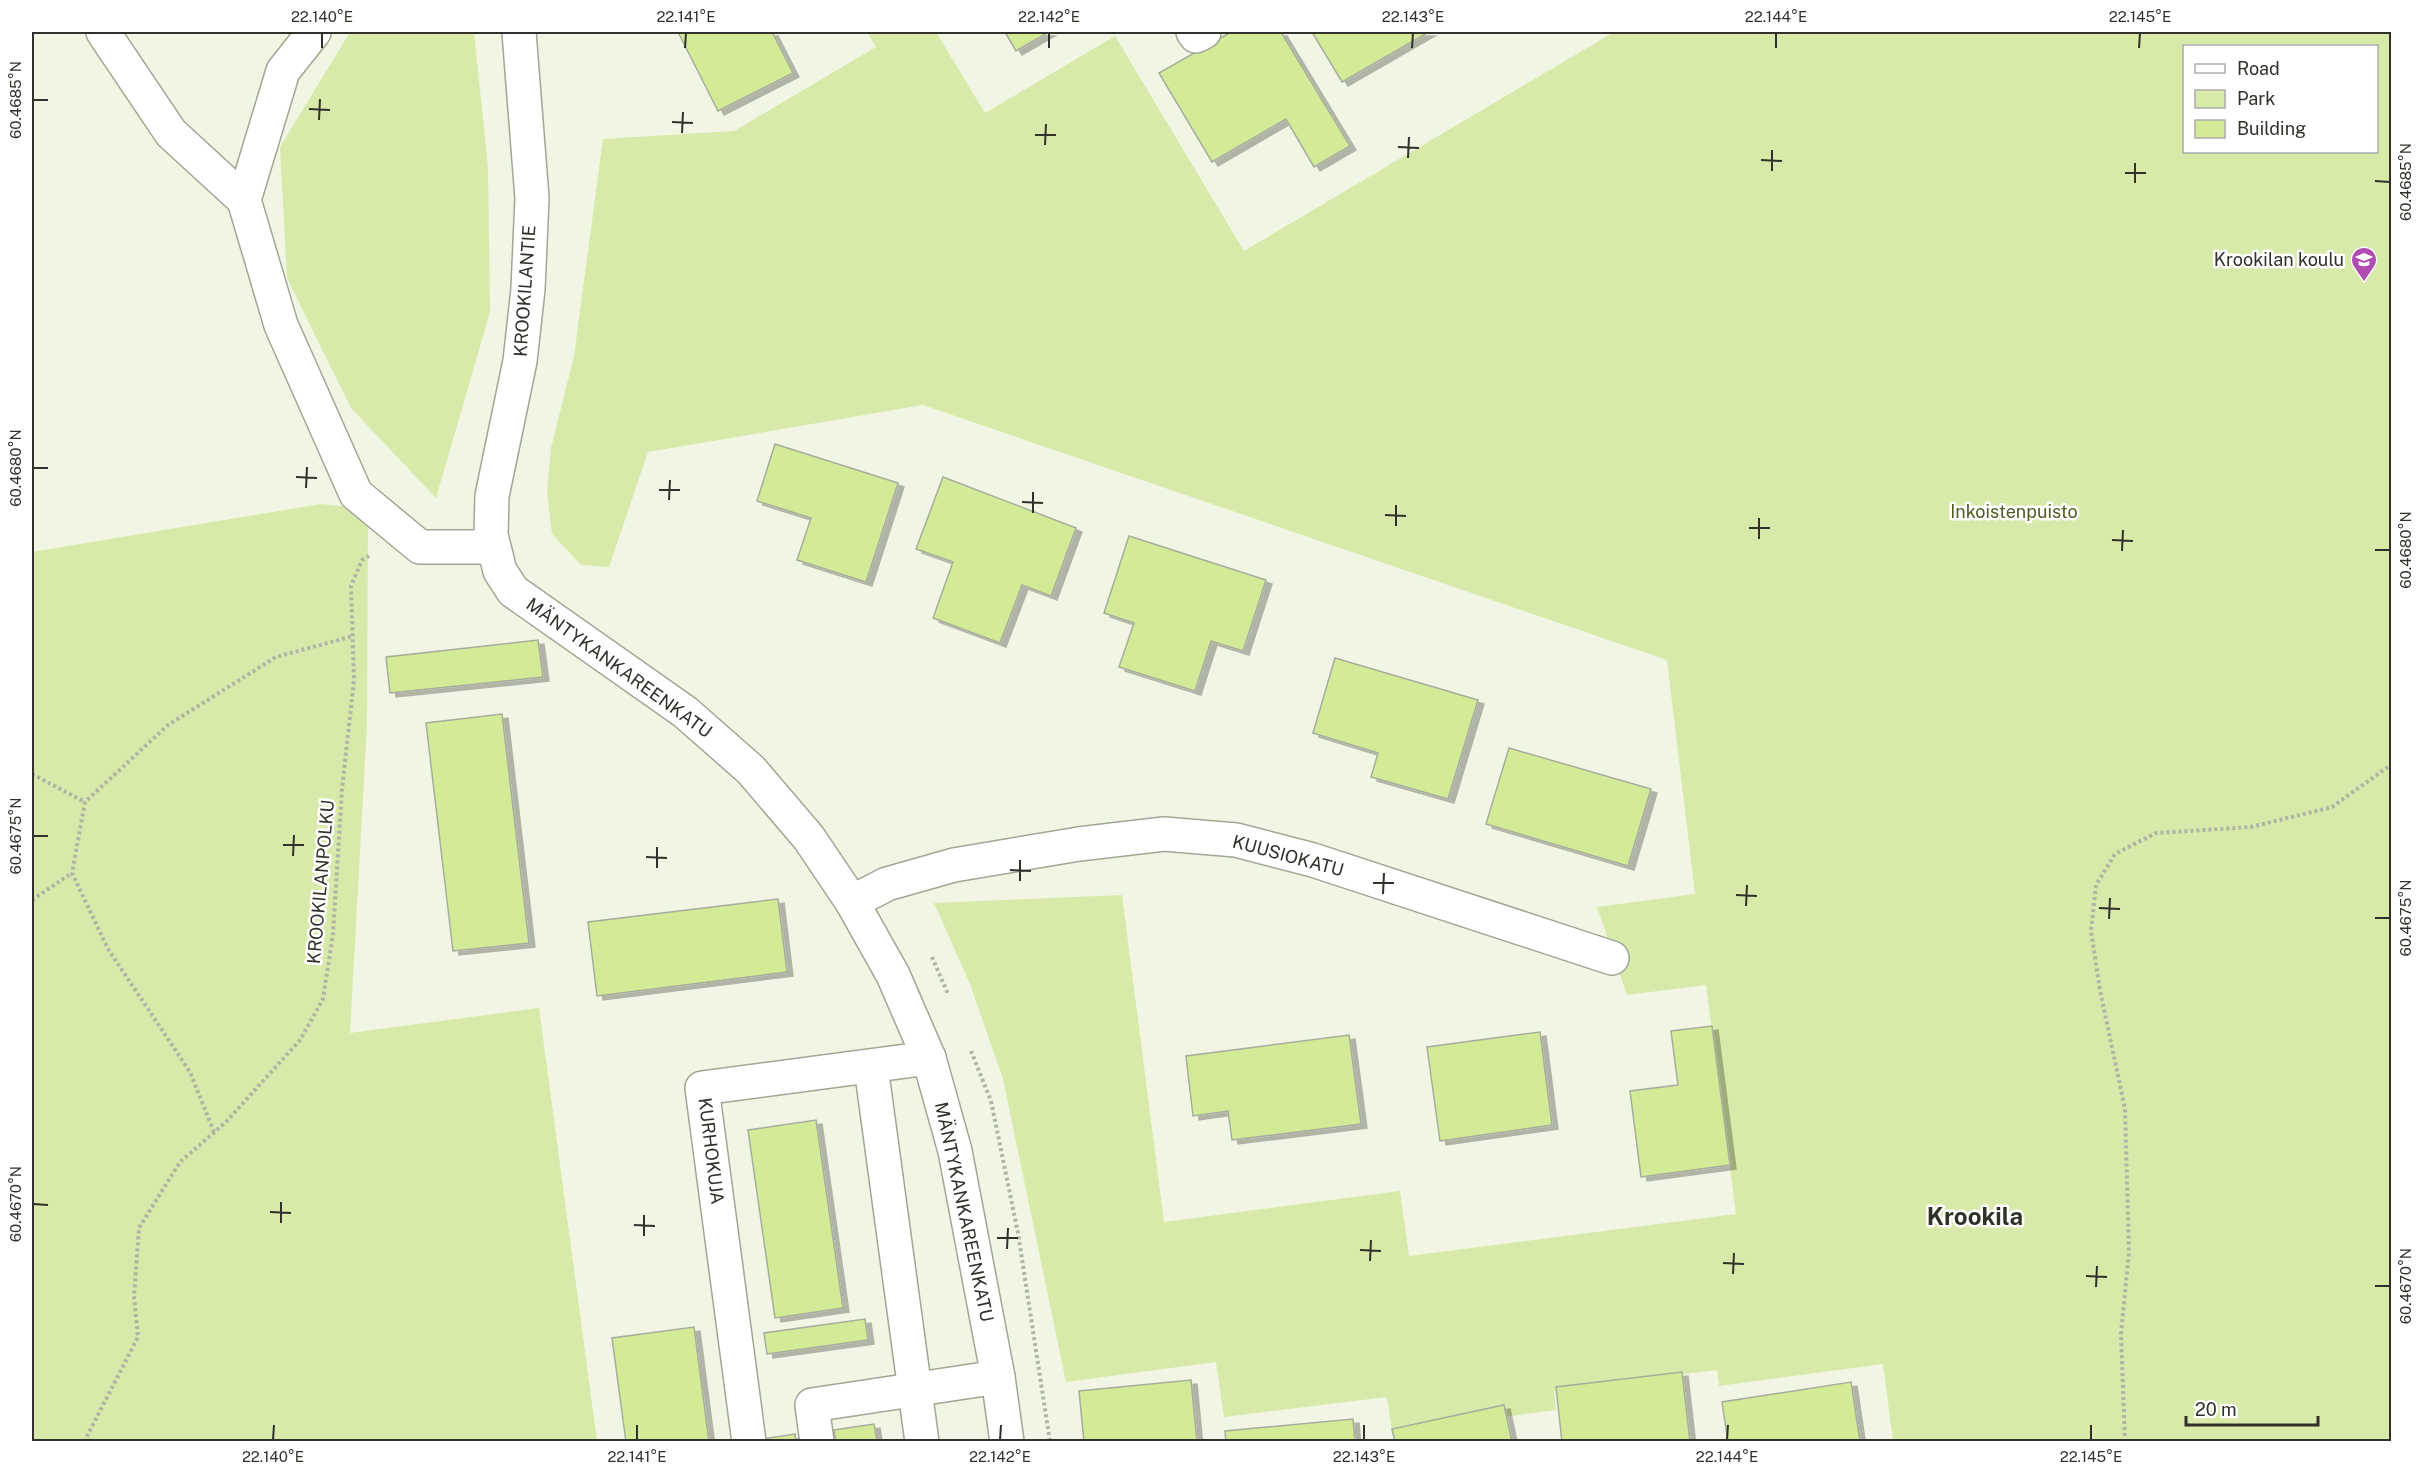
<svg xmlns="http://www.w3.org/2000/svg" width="2423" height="1473" font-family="'Public Sans',sans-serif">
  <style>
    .green { fill: #d7eaa9; fill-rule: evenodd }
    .building { fill: #d3eb96; stroke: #a7ad9c; stroke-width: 1.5; filter: url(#shadow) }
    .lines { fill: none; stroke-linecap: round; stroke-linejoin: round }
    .minor-casing { stroke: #a1a695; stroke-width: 36 }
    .path { stroke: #b0b4a5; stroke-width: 4; stroke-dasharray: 3 3; stroke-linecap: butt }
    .minor { stroke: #fff; stroke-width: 33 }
    .ticks { fill: none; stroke: #2f312a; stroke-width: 2 }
    .labels { text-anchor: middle; stroke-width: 5; stroke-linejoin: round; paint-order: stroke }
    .poi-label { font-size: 18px; fill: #2f312a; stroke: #fff; text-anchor: end }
    .street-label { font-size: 18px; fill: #2f312a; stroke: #fff }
    .park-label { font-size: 18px; fill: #4f5e22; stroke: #fff }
    .district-label { font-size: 24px; font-weight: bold; fill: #2e3325; stroke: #fff }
    .neatline { fill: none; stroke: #2f312a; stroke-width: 2 }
    .ticks-label { font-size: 15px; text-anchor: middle; fill: #2f312a }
  </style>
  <defs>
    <filter id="shadow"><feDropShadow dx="6" dy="4" stdDeviation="0" flood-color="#0004"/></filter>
  </defs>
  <rect width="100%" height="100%" fill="#f0f6e3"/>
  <!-- green -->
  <g class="green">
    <path d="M350,32h124l14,136 2,144 -54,186 -85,-90 -64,-130 -7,-131z"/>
    <path d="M867,32h69l49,81 130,-77 129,215 370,-219h777v1409h-498l-10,-77 -164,22 -2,-16 -163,21 2,19 -164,22 -5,-35 -163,20 -8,-55 -150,20 -63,-303 -33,-95 -36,-81 188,-8 42,327 236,-31 9,65 327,-42 -30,-229 -79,10 -30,-88 98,-13 -28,-234 -744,-255 -275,47 -39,115 -28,-2 -29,-31 -5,-42 4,-44 23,-92 29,-217 131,-8 142,-84zM2184,46h192v106h-192z"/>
    <path d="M321,504l47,5 -1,215 -17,309 189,-25 58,433 -565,1v-890z"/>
  </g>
  <!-- building -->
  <g class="building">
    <path d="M678,32h94l21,41 -75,38z"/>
    <path d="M1005,32h44l-33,19z"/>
    <path d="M1231,32h50l69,114 -36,21 -28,-48 -74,43 -53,-89z"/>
    <path d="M1312,32h117l-87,50z"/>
    <path d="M775,444l123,39 -32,99 -69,-22 14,-42 -54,-17z"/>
    <path d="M943,477l133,51 -25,68 -29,-11 -22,58 -67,-25 20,-56 -37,-13z"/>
    <path d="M1129,536l137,44 -23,71 -32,-10 -16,50 -76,-24 15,-44 -30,-10z"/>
    <path d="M538,640l5,37 -153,16 -4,-36z"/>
    <path d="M1335,658l143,42 -30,99 -77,-22 7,-24 -65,-20z"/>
    <path d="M502,714l27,229 -76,8 -27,-228z"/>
    <path d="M1509,748l142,41 -23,77 -142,-42z"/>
    <path d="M778,899l9,73 -190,24 -9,-74z"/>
    <path d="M1712,1026l18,139 -89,12 -11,-86 48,-6 -7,-54z"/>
    <path d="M1540,1032l12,93 -112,16 -13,-94z"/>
    <path d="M1349,1035l12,89 -129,16 -4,-29 -35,5 -7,-60z"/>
    <path d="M816,1120l27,188 -68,10 -27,-188z"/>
    <path d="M865,1319l3,21 -101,14 -3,-21z"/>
    <path d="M694,1327l15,115h-83l-14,-104z"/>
    <path d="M1682,1372l8,70h-128l-6,-55z"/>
    <path d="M1191,1380l6,62h-113l-5,-51z"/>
    <path d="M1851,1382l9,60h-132l-6,-40z"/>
    <path d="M1504,1405l8,37h-117l-3,-13z"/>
    <path d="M1353,1419l2,23h-129l-1,-11z"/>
    <path d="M874,1424l3,18h-41l-2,-12z"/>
    <path d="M795,1434l1,8h-41v-2z"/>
  </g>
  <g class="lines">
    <defs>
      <g id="minor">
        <path d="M103,32l68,101 73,67"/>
        <path d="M314,32l-31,39 -39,129 37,125 75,169 64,53h73"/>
        <path d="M519,32l13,166 -4,91 -8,72 -28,135 -1,39 9,36 13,20 172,121 66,58 58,68 43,64 41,73 36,83 26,93 43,226 9,65"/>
        <path d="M1193,32l3,4 8,-4"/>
        <path d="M852,902l35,-18 67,-19 125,-21 85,-10 72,6 77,20 299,98"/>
        <path d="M871,1067l51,375"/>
        <path d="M749,1442l-47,-354 227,-30"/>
        <path d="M817,1442l-5,-37 186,-28"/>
      </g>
    </defs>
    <!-- minor casing -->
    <use href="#minor" class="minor-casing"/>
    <!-- path -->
    <g class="path">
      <path d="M32,774l53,28"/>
      <path d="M32,900l40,-27"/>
      <path d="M932,957l16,37"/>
      <path d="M971,1051l20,50 27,132 32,209"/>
      <path d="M214,1132l-24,-60 -82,-123 -36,-76 13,-71 83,-77 108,-68 77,-21"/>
      <path d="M84,1442l54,-105 -4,-41 5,-68 41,-66 46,-40 74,-82 23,-41 10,-65 9,-145 12,-109 -3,-94 11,-26 7,-4"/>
      <path d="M2125,1442l-4,-108 8,-82 -4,-143 -25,-119 -9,-59 5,-46 19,-31 41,-21 95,-6 81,-20 60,-43"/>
    </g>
    <!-- minor -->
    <use href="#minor" class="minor"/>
  </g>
  <!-- ticks -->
  <path class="ticks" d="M322,48v-15M685,48l1,-15M1049,48v-15M1412,48l1,-15M1776,48v-15M2139,48l1,-15M33,100h15M309,109l21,1M319,120l1,-21M672,122l21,1M682,133l1,-21M1035,135h21M1045,145l1,-21M1398,147l21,1M1408,158l1,-21M1761,160l21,1M1772,171v-21M2125,173h21M2375,181l15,1M2135,183v-20M33,468h15M296,477l21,1M306,488l1,-21M659,490h21M669,500l1,-20M1022,502l21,1M1033,513v-21M1385,515l21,1M1396,526v-21M1749,528h21M1759,539v-21M2112,540l21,1M2375,550h15M2122,551l1,-21M33,836h15M283,845h21M293,856l1,-21M646,857l21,1M657,868v-21M1010,870l21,1M1020,881v-21M1373,883h21M1383,894l1,-21M1736,895l21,1M1746,906l1,-21M2099,908l21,1M2375,918h15M2109,919l1,-21M33,1204l15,1M270,1212l21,1M281,1223v-21M634,1225l21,1M644,1236v-21M997,1238h21M1007,1249l1,-21M1360,1250l21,1M1370,1261l1,-21M1723,1263l21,1M1733,1274l1,-21M2086,1276l21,1M2375,1286h15M2096,1287l1,-21M273,1440l1,-15M637,1440v-15M1000,1440l1,-15M1364,1440v-15M1727,1440l1,-15M2091,1440v-15"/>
  <!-- icons -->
  <defs>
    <symbol id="school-pin" viewBox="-11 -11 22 30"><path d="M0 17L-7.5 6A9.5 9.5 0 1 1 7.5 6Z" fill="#b14cb2" stroke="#fff"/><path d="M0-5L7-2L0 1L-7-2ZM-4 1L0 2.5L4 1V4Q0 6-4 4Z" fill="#fff"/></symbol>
  </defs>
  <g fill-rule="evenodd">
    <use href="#school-pin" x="2349" y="245" width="30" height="40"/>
  </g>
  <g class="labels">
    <!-- poi labels -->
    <g class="poi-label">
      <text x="2344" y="266">Krookilan koulu</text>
    </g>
    <!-- street labels -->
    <g class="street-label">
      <text transform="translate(525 291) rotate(-86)" y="6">KROOKILANTIE</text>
      <text transform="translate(619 668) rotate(36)" y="6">MÄNTYKANKAREENKATU</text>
      <text transform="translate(1288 856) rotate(15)" y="6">KUUSIOKATU</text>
      <text transform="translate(321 882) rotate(-85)" y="6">KROOKILANPOLKU</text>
      <text transform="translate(711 1151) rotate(83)" y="6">KURHOKUJA</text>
      <text transform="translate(964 1212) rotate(78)" y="6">MÄNTYKANKAREENKATU</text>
    </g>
    <!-- park labels -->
    <g class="park-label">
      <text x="2014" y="518">Inkoistenpuisto</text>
    </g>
    <!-- district labels -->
    <g class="district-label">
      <text x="1975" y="1225">Krookila</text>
    </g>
  </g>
  <!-- border -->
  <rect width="2423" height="1473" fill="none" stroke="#ffffff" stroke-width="66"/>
  <!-- legend -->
  <rect x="2183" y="45" width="195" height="108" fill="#ffffff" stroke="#acadaa" stroke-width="1.5"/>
  <rect x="2195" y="64" width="30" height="9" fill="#ffffff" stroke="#acadaa" stroke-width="1.5"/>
  <text x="2237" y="75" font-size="18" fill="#2f312a">Road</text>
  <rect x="2195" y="90" width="30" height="18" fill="#d7eaa9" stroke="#acadaa" stroke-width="1.5"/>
  <text x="2237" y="105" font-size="18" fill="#2f312a">Park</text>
  <rect x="2195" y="120" width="30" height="18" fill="#d3eb96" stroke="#acadaa" stroke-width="1.5"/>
  <text x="2237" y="135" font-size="18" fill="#2f312a">Building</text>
  <!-- scale -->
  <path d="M2186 1416v9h132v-9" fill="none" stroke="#2f312a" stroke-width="3"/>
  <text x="2195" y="1416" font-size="18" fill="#2f312a" stroke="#ffffff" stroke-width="4.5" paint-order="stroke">20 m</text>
  <rect x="33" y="33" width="2357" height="1407" class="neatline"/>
  <g class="ticks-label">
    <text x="322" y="22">22.140°E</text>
    <text x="686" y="22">22.141°E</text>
    <text x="1049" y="22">22.142°E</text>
    <text x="1413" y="22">22.143°E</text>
    <text x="1776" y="22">22.144°E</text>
    <text x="2140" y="22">22.145°E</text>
    <text transform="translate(16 100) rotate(-90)" y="5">60.4685°N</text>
    <text transform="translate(2406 182) rotate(-90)" y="5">60.4685°N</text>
    <text transform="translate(16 468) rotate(-90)" y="5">60.4680°N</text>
    <text transform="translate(2406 550) rotate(-90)" y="5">60.4680°N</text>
    <text transform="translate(16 836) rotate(-90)" y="5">60.4675°N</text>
    <text transform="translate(2406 918) rotate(-90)" y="5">60.4675°N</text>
    <text transform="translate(16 1204) rotate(-90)" y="5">60.4670°N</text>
    <text transform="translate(2406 1286) rotate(-90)" y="5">60.4670°N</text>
    <text x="273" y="1462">22.140°E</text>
    <text x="637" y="1462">22.141°E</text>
    <text x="1000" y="1462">22.142°E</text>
    <text x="1364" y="1462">22.143°E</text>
    <text x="1727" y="1462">22.144°E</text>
    <text x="2091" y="1462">22.145°E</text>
  </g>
</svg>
